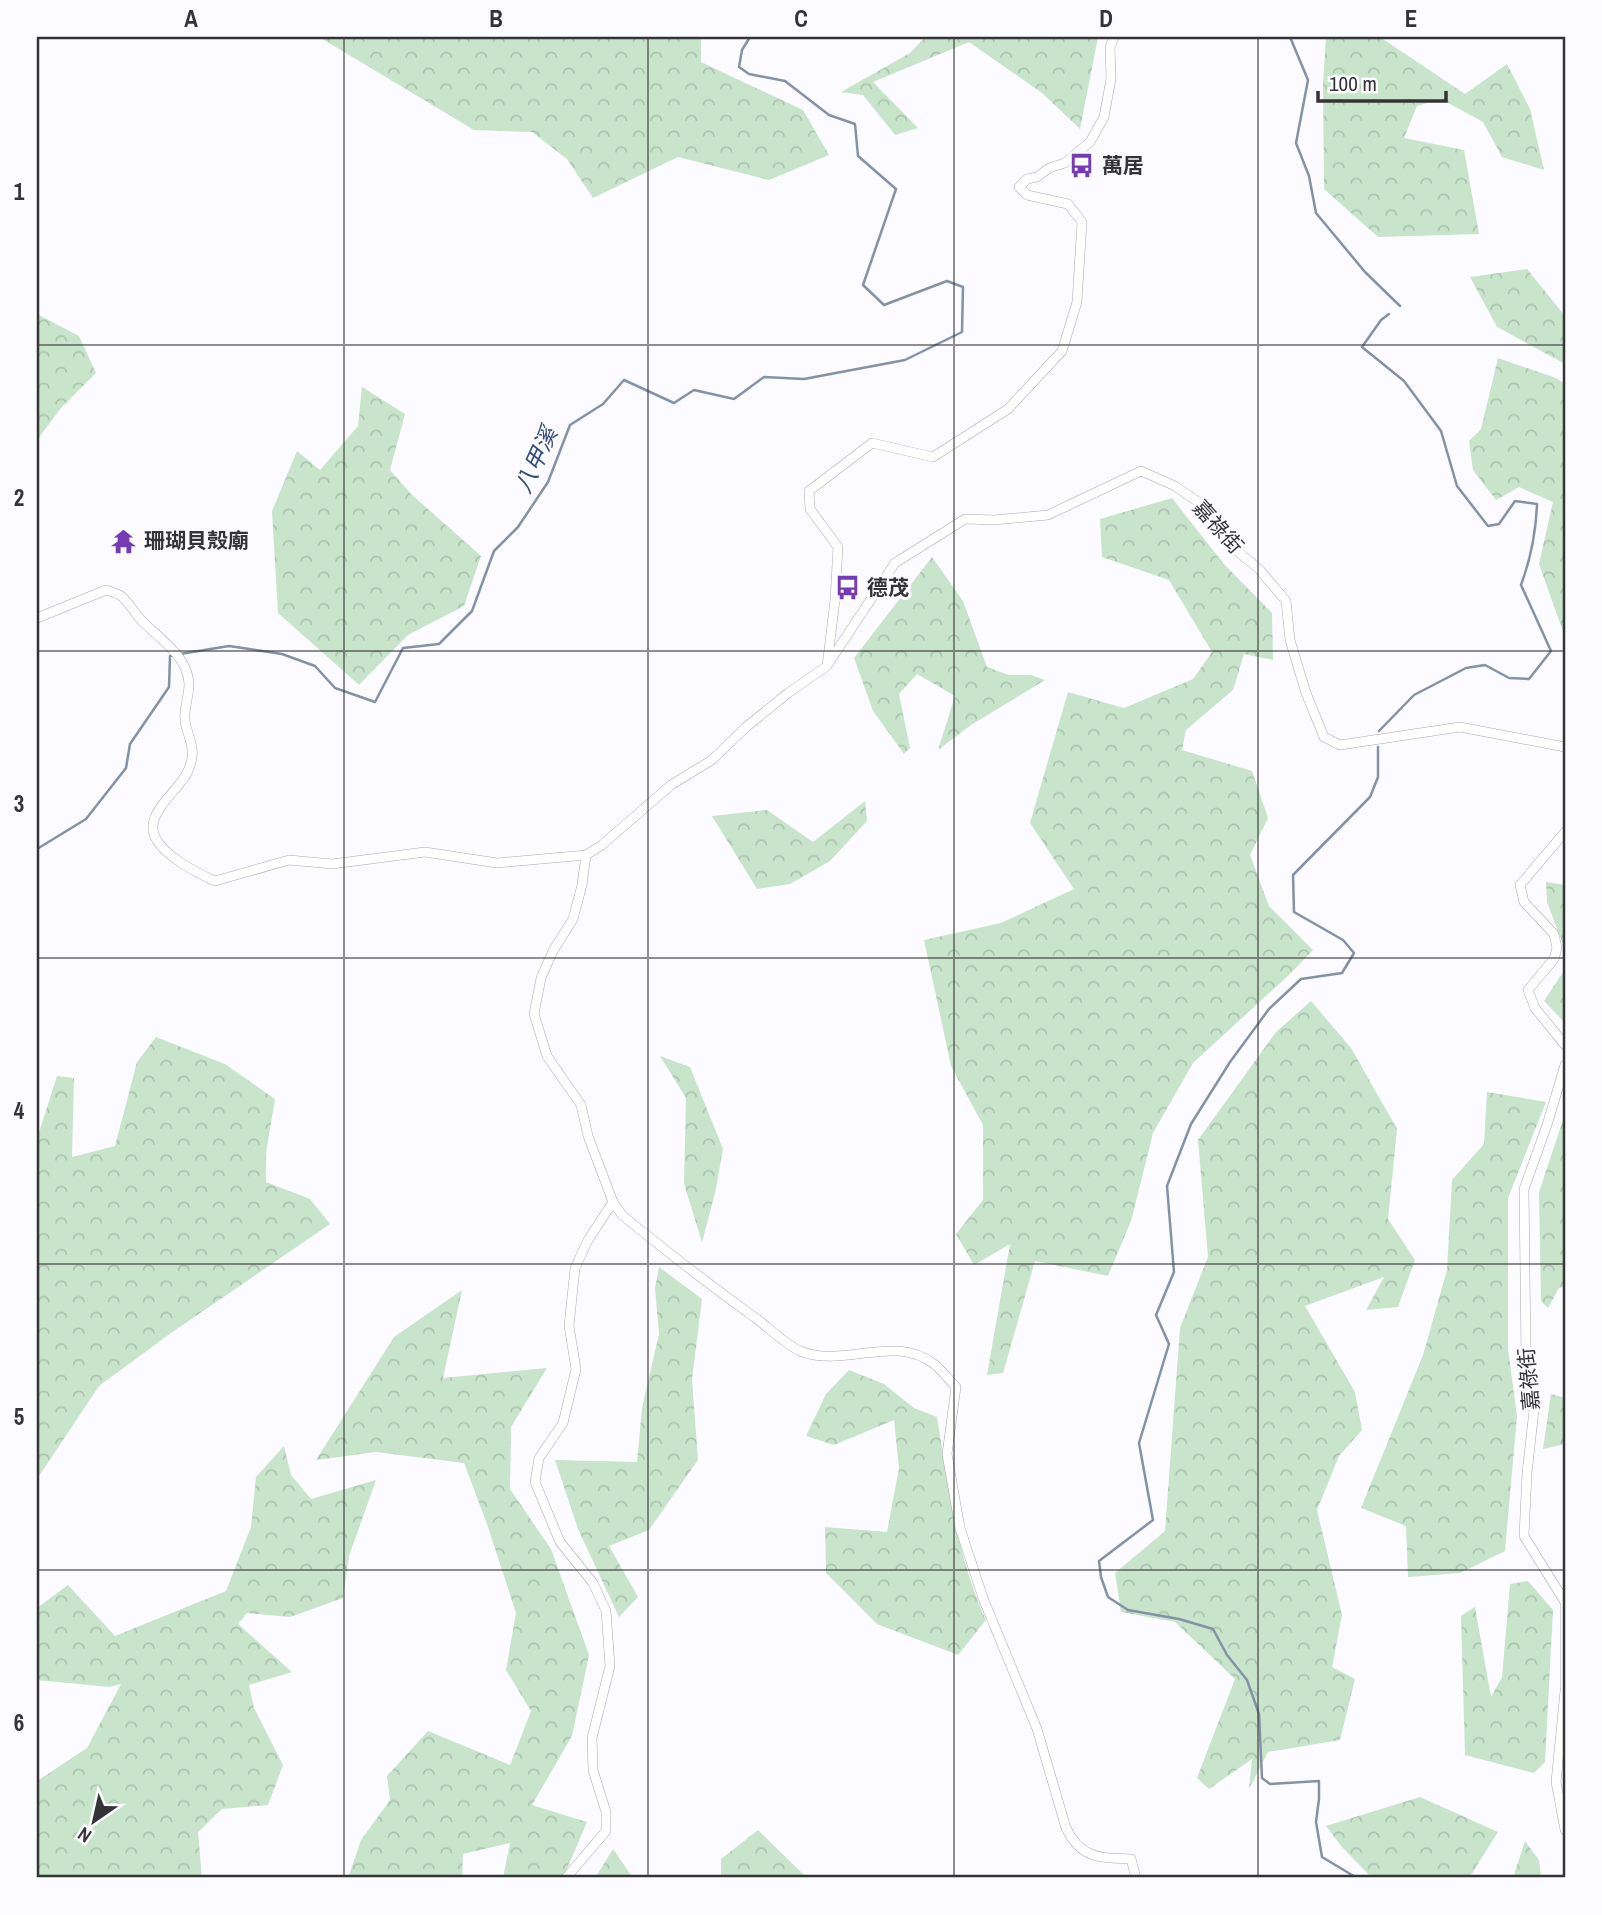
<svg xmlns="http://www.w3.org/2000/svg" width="1602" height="1915" font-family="'Archivo Narrow','Noto Sans TC',sans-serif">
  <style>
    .forest { fill: url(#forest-crowns) }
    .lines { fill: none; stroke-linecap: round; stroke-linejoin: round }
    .stream { stroke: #8492a7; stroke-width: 2.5 }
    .minor-casing { stroke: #aaa8ad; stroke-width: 10 }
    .minor { stroke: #fff; stroke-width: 9 }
    .grid { fill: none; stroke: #343335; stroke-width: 2; stroke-opacity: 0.55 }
    .labels { text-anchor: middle; stroke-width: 6; stroke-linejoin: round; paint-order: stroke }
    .poi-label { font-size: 21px; font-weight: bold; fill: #343335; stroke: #fcfbff; text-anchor: start }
    .street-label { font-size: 21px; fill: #343335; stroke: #fcfbff }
    .water-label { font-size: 23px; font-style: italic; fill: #334f78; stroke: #fcfbff }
    .neatline { fill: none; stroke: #343335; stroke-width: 2.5 }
    .grid-label { font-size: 23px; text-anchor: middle; font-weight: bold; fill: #343335 }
  </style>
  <defs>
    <pattern id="forest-crowns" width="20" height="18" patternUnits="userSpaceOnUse" patternTransform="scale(1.75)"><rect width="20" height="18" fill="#c8e4cb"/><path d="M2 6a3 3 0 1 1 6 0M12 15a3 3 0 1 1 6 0" fill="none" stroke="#acc4af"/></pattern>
  </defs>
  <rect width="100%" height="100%" fill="#fcfbff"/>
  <!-- forest -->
  <g class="forest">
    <path d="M319,37h382v25l102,48 26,45 -60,25 -91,-23 -85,41 -26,-39 -35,-27 -58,-2z"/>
    <path d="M925,37h173l-18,92 -38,-36 -73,-51 -96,40 45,46 -23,7 -32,-40 -22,-3 69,-39z"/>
    <path d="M1326,37h54l85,57 42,-30 23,45 14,61 -42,-13 -19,-35 -42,-23 -24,7 -13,32 60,12 15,84 -101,3 -54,-48 -1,-105z"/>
    <path d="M1527,269l38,47v48l-68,-37 -27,-50z"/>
    <path d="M37,314l42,22 17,37 -35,35 -24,32z"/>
    <path d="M1498,358l58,20 9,6v253l-26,-73 14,-62 -34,-15 -23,13 -23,-30 -4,-29 12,-12z"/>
    <path d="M362,387l43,27 -15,56 21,24 70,62 -17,50 -56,29 -49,50 -81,-72 -6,-102 25,-60 23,19 38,-44z"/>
    <path d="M1172,498l51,65 49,50 1,47 -29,-6 -11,36 -47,40 -4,20 70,21 16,47 -18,37 19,51 44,44 -23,24 -97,89 -40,70 -22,88 -23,55 -73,-15 -32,112 -16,2 23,-131 -36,21 -18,-31 27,-34v-75l-32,-59 -27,-126 77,-17 73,-34 -44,-66 38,-131 56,16 69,-29 19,-27 -43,-72 -67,-23 -2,-38z"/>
    <path d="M932,557l31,44 24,66 22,8h22l14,5 -74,45 -33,25 17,-54 -38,-22 -18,20 11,54 -6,6 -31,-43 -19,-53z"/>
    <path d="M865,801l2,20 -37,40 -40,23 -33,5 -45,-73 55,-6 46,32z"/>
    <path d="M1546,882l19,3v65l-18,-48z"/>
    <path d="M1565,969v54l-21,-22z"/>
    <path d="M1311,1001l40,47 46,81 -9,90 27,41 -17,47 -32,3 18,-33 -79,29 50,86 7,38 -23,26 -22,54 25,105 -10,52 23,12 -15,61 -72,12 -19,37 3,-30 -43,30 -12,-11 38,-99 -60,-57 -54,-10 -6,-39 50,-42 15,-203 28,-71 -10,-117 78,-108z"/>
    <path d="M156,1037l69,27 50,35 -9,54v29l44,17 20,25 -159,109 -72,53 -62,93v-340l20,-63 17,2 -2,79 43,-11 22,-84z"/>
    <path d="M660,1056l30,11 33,82 -8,44 -13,49 -18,-58 2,-86z"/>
    <path d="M1487,1092l59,10 -38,96v151l9,67 -12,135 -45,22 -52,4 -2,-51 -45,-18 62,-153 24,-85 5,-90 32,-36z"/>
    <path d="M1565,1114v173l-6,1 -11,20 -7,-7 -2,-109z"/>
    <path d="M659,1267l43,32 -10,80 6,81 -49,70 -40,16 29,51 -19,20 -41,-88 -23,-69 82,2 5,-54 17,-74 -4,-46z"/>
    <path d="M462,1290l-19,88 104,-10 -36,59 -1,62 41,60 38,106 -17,81 -40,69 55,17 -24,56h-60l7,-35 -47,11 -1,24h-114l13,-38 29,-40 -3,-24 41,-45 82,34 21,-54 -25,-41 10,-57 -29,-89 -23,-61 -88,-11 -60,8 78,-123z"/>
    <path d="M849,1370l35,14 30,24 23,9c11,68 20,140 49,203l-28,35 -81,-31 -51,-51 -1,-46 62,5 12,-64 -5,-48 -60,25 -28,-9 20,-42z"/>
    <path d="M1551,1394l14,4v46l-22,5z"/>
    <path d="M284,1446l7,29 20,24 65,-19 -27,76 -6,42 -53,19 -43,-4 -9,11 54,48 -43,13 5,23 29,57 -15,40 -46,4 -24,23 4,46h-165v-97l50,-33 34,-64 -12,3 -72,-7v-72l31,-23 47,51 111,-45 25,-64 5,-50z"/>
    <path d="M1528,1581l25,29 -8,152 -11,11 -69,-18 -4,-139 14,-9 16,90 11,-20 8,-93z"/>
    <path d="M1420,1797l78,35 -29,46h-97l-30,-31 -16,-21z"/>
    <path d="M758,1830l47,46v2h-79l-5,-3v-16z"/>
    <path d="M1525,1841l14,19 2,18h-28z"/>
    <path d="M613,1849l20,29h-38z"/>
  </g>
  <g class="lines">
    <!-- stream -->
    <g class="stream">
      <path d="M1290,37l18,43 -12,63 13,33 7,37 49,59 35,34"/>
      <path d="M180,654l49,-8 53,8 33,12 20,22 40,14 28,-54 36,-4 33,-33 22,-60 24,-24 30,-45 22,-57 33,-21 21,-24 50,23 20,-13 40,9 30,-22 40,2 101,-19 57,-28 1,-45 -16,-6 -63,24 -21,-20 33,-96 -38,-33 -3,-32 -26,-9 -44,-34 -36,-7 -10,-7 3,-17 8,-13"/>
      <path d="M1379,731l35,-36 52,-27 19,-3 24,13 20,1 22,-28 -30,-66c10,-27 15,-53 16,-81l-22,-3 -16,23 -11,2 -31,-40 -16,-55 -37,-50 -42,-34 19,-27 8,-6"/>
      <path d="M37,849l49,-30 40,-51 4,-24 39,-57 1,-31 4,-1"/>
      <path d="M37,1054v66"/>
      <path d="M1357,1878l-35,-21 -6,-35 3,-23v-18l-49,3 -8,-6 -3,-64 -12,-34 -20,-25 -14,-26 -34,-10 -51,-9 -20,-13 -7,-20 -2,-16 54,-41 -14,-77 30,-99 -13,-29 18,-43 -7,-86 24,-62 39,-62 39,-53 32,-30 41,-6 12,-20 -11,-13 -49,-28 -1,-37 77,-78 8,-20v-30"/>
    </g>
    <defs>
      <g id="minor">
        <path d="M37,618l69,-28c5,2 11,3 15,6 8,6 14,18 21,25 17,17 46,35 47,63 0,14 -7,28 -3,42 5,19 11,26 1,47 -9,18 -43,41 -32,64 9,19 42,36 60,44l74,-21 43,4 93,-12 72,11 89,-8 16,-10 69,-60 41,-25 33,-32 43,-35 39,-27 8,-66 3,-53 -28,-38 -1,-18 63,-48 61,14 75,-48 54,-58 15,-49 5,-80 -14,-18 -41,-9 -8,-8 8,-8 10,-2 12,-9 16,-5 25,-21 14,-25 7,-38 -1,-32 4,-10"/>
        <path d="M828,664l67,-101 70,-44 29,1 54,-5 93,-44 34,15 32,22 19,34 33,27 27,32 4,39 16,53 18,44 16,8 120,-18 105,20"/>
        <path d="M1565,832l-45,53 4,17 30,32 3,14 -3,11 -26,31 7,18 30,37"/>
        <path d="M586,855l-4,30 -9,34 -20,32 -12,27 -7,36 13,42 34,49 7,31 25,66 9,13c44,36 89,71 135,104 13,10 28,25 43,32 44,18 93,-18 134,13 8,6 15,16 22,23l-9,67 13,74 23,70 54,131 29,99c15,31 34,30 65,31l5,19"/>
        <path d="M1565,1065l-18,60 -23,64 2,167 8,54 -7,63 -3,63 41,66v85"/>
        <path d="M1565,1691l-9,91 9,48"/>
        <path d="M566,1878l40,-47v-19l-13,-42 -1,-32 18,-72 -4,-55 -13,-28 -33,-41 -25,-60 4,-24 24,-35 13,-54 -7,-43 6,-58 13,-28 25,-38"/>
      </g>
    </defs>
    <!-- minor casing -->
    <use href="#minor" class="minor-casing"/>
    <!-- minor -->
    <use href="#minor" class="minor"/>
  </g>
  <!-- grid -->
  <path class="grid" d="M344,37v1841M648,37v1841M954,37v1841M1258,37v1841M37,345h1528M37,651h1528M37,958h1528M37,1264h1528M37,1570h1528"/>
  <!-- icons -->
  <defs>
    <symbol id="bus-bare" viewBox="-9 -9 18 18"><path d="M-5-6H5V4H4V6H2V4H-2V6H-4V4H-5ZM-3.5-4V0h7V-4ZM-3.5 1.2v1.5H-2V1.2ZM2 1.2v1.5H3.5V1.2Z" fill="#753bb1" stroke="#fcfbff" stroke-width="2.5" paint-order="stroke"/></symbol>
    <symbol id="temple-bare" viewBox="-9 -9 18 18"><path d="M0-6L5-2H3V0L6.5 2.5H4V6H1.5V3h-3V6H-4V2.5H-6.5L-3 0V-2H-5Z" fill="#753bb1" stroke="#fcfbff" stroke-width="2.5" paint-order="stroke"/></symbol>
  </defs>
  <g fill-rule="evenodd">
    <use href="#bus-bare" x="1064" y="148" width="35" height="35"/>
    <use href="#temple-bare" x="106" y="524" width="35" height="35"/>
    <use href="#bus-bare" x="830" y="570" width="35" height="35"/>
  </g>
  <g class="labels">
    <!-- poi labels -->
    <g class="poi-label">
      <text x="1102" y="173">萬居</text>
      <text x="144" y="548">珊瑚貝殼廟</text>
      <text x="867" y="595">德茂</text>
    </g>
    <!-- street labels -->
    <g class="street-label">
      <text transform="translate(1218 527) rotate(48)" y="7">嘉祿街</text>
      <text transform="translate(1529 1379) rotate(-95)" y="7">嘉祿街</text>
    </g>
    <!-- water labels -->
    <g class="water-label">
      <text transform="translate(536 460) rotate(-65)" y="8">八甲溪</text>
    </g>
  </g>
  <!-- border -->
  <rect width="1602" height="1915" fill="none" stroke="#fcfbff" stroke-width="77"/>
  <!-- north arrow -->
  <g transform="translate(94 1821) rotate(214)" stroke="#fcfbff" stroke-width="5" paint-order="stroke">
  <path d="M0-5L12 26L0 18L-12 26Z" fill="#343335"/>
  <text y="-10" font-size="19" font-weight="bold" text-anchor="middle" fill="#343335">N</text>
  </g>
  <!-- scale -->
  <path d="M1318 91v10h128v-10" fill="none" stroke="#343335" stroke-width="3.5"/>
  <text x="1329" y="91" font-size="21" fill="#343335" stroke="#fcfbff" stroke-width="5" paint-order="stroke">100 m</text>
  <rect x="38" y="38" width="1526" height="1838" class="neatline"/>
  <g class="grid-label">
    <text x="191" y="27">A</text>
    <text x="496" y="27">B</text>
    <text x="801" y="27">C</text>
    <text x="1106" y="27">D</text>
    <text x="1411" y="27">E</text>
    <text x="19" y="200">1</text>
    <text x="19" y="506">2</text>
    <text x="19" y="812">3</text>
    <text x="19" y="1119">4</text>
    <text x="19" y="1425">5</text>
    <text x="19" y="1731">6</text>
  </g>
</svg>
